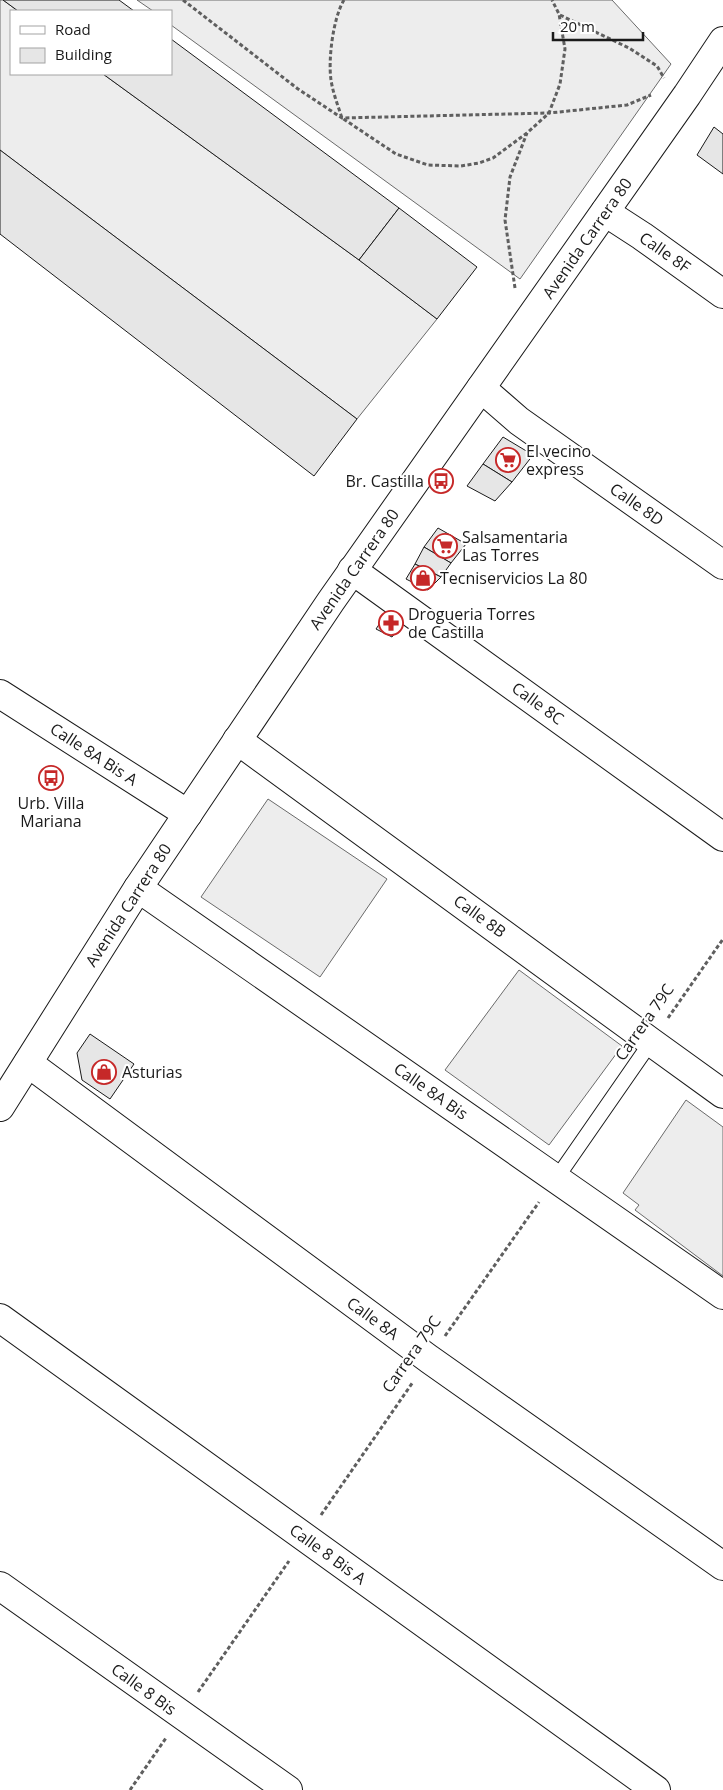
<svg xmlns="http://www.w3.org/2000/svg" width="723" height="1790" font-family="'Open Sans',sans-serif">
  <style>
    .built { fill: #ededed; stroke: #6a6a6a }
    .building { fill: #e6e6e6; stroke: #1a1a1a }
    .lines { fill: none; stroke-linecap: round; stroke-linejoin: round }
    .lane-casing { stroke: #1a1a1a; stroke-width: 16 }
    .street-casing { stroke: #1a1a1a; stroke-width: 30 }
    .secondary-casing { stroke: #1a1a1a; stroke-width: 30 }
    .path { stroke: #5f5f5f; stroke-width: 3; stroke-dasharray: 4 2.5; stroke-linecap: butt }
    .lane { stroke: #fff; stroke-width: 14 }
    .street { stroke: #fff; stroke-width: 28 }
    .secondary { stroke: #fff; stroke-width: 28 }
    .labels { text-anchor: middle; stroke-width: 4; stroke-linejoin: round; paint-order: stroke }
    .street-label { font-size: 16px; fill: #1a1a1a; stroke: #fff }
    .poi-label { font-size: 16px; fill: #1a1a1a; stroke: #fff; text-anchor: start }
  </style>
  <rect width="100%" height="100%" fill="#fff"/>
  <!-- built -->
  <g class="built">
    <path d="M0,0h3l15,11h-7v63h92l256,186 78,59 -80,100 -357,-269z"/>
    <path d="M137,0h475l59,64 -151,215 -349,-254v-14h-18z"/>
    <path d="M268,799l119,80 -67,98 -119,-80z"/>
    <path d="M519,970l103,76 -73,99 -104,-75z"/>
    <path d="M686,1100l37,27v149l-88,-66 4,-5 -16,-12z"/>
  </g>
  <!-- building -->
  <g class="building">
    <path d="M3,0h116l15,11h-116z"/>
    <path d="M171,39l228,169 -40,52 -256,-186h68z"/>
    <path d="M714,127l9,7v40l-26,-19z"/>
    <path d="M0,150l357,269 -43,57 -314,-242z"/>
    <path d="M399,208l78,59 -40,52 -78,-59z"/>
    <path d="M503,437l30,18 -21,27 -29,-18z"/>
    <path d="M483,464l29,18 -17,19 -28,-15z"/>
    <path d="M438,528l28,16 -15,19 -27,-16z"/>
    <path d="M424,547l27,16 -10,14 -26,-13z"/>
    <path d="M415,564l26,13 -13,13 -22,-11z"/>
    <path d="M390,608l16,10 -14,19 -16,-8z"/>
    <path d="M90,1034l44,30 -24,35 -28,-19 -5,-27z"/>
  </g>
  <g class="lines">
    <defs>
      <path id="lane" d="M556,1179l95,-137"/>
      <g id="street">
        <path d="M605,212l37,24 81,58"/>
        <path d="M481,388l38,33 204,144"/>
        <path d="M352,570l371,267"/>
        <path d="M237,740l414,302 72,52"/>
        <path d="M138,888l585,407"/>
        <path d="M28,1063l401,296 294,207"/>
        <path d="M0,1318l656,472"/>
        <path d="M0,1586l288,204"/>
      </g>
      <g id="secondary">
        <path d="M0,694l188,120"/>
        <path d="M0,1107l138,-219 193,-287 356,-506 36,-54"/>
      </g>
    </defs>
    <!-- lane casing -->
    <use href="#lane" class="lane-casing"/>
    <!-- street casing -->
    <use href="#street" class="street-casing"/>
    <!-- secondary casing -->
    <use href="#secondary" class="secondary-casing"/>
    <!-- path -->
    <g class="path">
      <path d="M183,0l115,89 44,29 207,-5 78,-8 24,-10"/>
      <path d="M344,0c-11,18 -16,60 -13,80 2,13 7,26 11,38l54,36 32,11 33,1 18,-3 14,-5 34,-25 22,-20 11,-29 5,-35 -6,-35 -7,-14"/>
      <path d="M560,15l69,33 28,18 7,12"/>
      <path d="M515,288l-10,-68 5,-43 17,-44"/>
      <path d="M668,1018l55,-79"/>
      <path d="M445,1336l94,-134"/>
      <path d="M321,1515l92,-133"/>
      <path d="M198,1692l91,-131"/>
      <path d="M130,1790l36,-52"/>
    </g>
    <!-- lane -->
    <use href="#lane" class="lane"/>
    <!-- street -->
    <use href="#street" class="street"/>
    <!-- secondary -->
    <use href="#secondary" class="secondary"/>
  </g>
  <!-- icons -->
  <defs>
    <symbol id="supermarket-ring" viewBox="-11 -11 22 22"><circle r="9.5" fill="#fff" stroke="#c62828" stroke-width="1.5"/><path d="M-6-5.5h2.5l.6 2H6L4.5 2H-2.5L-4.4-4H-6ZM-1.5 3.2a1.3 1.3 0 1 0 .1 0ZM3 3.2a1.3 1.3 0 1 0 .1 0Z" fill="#c62828"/></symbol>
    <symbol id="bus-ring" viewBox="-11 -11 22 22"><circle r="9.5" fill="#fff" stroke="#c62828" stroke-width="1.5"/><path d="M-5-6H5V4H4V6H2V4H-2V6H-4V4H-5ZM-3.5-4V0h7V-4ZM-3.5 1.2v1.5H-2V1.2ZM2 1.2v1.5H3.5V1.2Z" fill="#c62828"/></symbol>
    <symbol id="shop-ring" viewBox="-11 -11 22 22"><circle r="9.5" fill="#fff" stroke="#c62828" stroke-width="1.5"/><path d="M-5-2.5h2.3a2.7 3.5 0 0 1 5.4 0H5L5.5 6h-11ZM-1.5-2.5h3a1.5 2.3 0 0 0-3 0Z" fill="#c62828"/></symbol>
    <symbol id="pharmacy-ring" viewBox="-11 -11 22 22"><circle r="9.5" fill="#fff" stroke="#c62828" stroke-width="1.5"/><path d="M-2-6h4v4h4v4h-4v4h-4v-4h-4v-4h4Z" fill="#c62828"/></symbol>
  </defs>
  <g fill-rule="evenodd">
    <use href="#supermarket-ring" x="494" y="446" width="28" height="28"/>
    <use href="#bus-ring" x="427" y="467" width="28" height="28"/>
    <use href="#supermarket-ring" x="431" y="532" width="28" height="28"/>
    <use href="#shop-ring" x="409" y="564" width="28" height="28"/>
    <use href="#pharmacy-ring" x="377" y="609" width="28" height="28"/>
    <use href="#bus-ring" x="37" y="764" width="28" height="28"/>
    <use href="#shop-ring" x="90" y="1058" width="28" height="28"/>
  </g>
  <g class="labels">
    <!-- street labels -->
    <g class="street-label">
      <text transform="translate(587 238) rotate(-55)" y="6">Avenida Carrera 80</text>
      <text transform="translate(665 252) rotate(35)" y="6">Calle 8F</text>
      <text transform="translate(637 504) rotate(35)" y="6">Calle 8D</text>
      <text transform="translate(354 569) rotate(-55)" y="6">Avenida Carrera 80</text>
      <text transform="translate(538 703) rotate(36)" y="6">Calle 8C</text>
      <text transform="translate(94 754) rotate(33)" y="6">Calle 8A Bis A</text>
      <text transform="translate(128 905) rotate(-57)" y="6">Avenida Carrera 80</text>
      <text transform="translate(480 916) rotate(36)" y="6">Calle 8B</text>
      <text transform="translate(644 1022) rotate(-55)" y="6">Carrera 79C</text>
      <text transform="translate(431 1091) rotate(35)" y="6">Calle 8A Bis</text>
      <text transform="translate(373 1318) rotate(36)" y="6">Calle 8A</text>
      <text transform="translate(411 1354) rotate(-55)" y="6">Carrera 79C</text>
      <text transform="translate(328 1554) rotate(36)" y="6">Calle 8 Bis A</text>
      <text transform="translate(144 1689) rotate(36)" y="6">Calle 8 Bis</text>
    </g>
    <!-- poi labels -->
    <g class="poi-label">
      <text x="526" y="457">El vecino<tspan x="526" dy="18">express</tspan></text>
      <text x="424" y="487" text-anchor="end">Br. Castilla</text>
      <text x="462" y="543">Salsamentaria<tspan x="462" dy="18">Las Torres</tspan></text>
      <text x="440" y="584">Tecniservicios La 80</text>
      <text x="408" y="620">Drogueria Torres<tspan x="408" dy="18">de Castilla</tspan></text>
      <text x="51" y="809" text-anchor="middle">Urb. Villa<tspan x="51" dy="18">Mariana</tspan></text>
      <text x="122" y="1078">Asturias</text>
    </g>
  </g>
  <!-- legend -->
  <rect x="10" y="10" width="162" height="65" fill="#ffffff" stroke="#a3a3a3"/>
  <rect x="20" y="26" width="25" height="8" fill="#ffffff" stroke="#a3a3a3"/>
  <text x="55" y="35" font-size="15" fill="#1a1a1a">Road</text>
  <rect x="20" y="48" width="25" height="15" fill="#e6e6e6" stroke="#a3a3a3"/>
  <text x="55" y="60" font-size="15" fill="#1a1a1a">Building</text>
  <!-- scale -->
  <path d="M553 32v8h90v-8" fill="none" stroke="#1a1a1a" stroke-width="2.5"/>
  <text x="560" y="32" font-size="15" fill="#1a1a1a" stroke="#ffffff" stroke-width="4" paint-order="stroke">20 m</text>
</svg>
